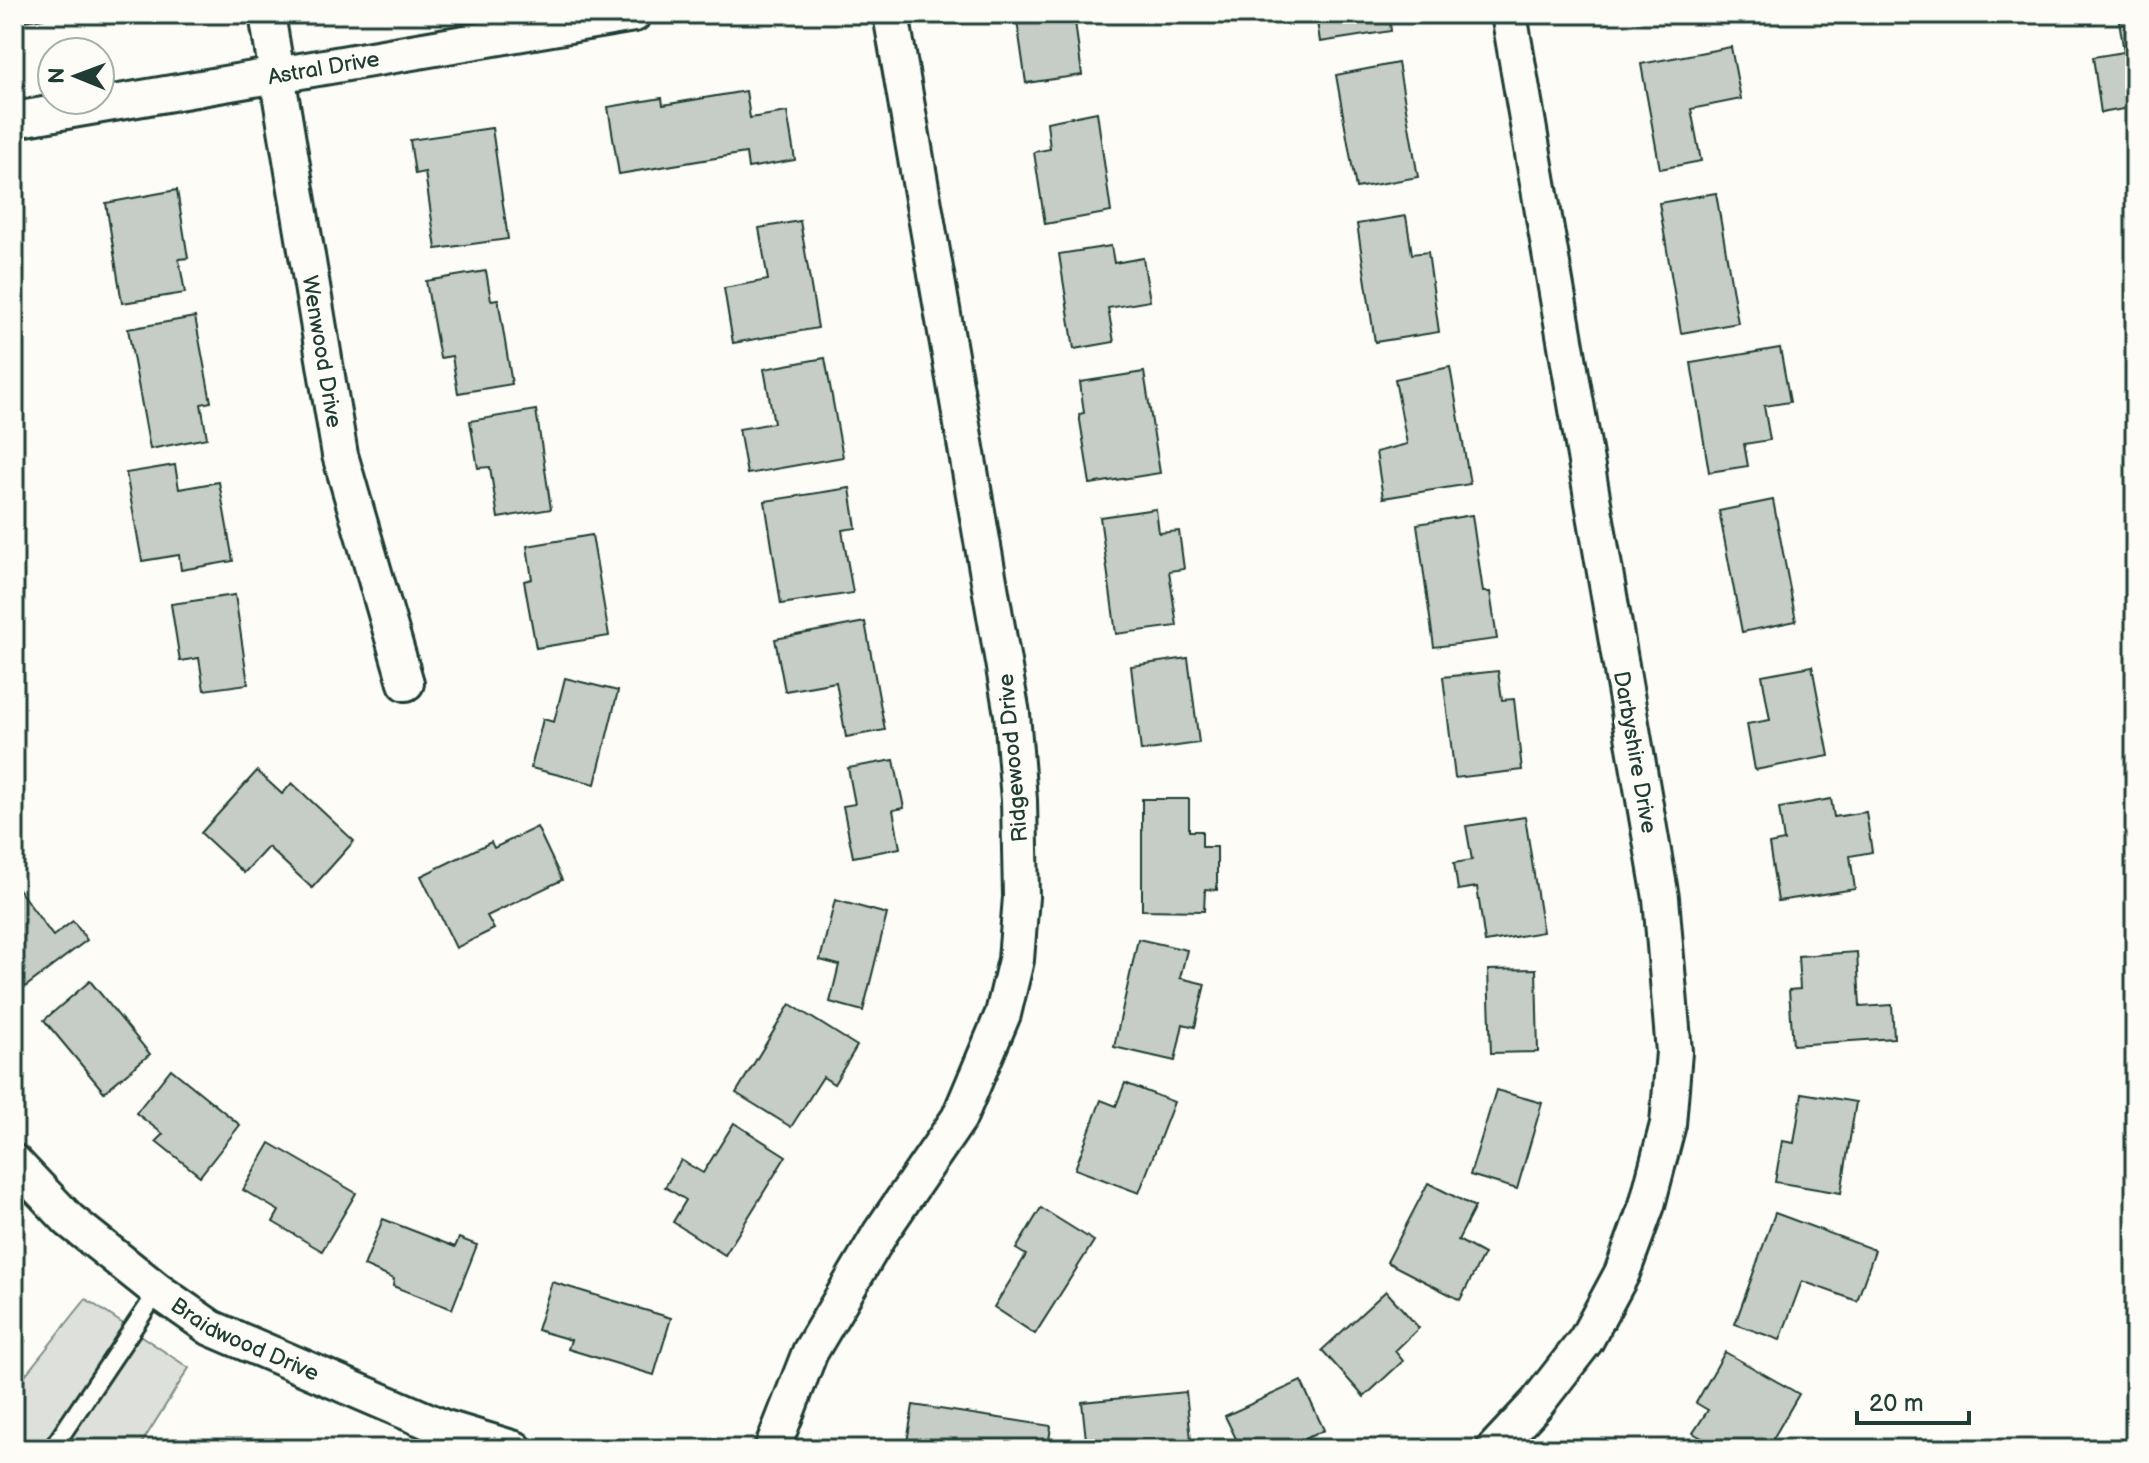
<svg xmlns="http://www.w3.org/2000/svg" width="2149" height="1463" font-family="'Balsamiq Sans',sans-serif">
  <style>
    .green { fill: #dde0db; stroke: #7e8e88; stroke-width: 2 }
    .building { fill: #c6cdc7; stroke: #1f3d34; stroke-width: 2 }
    .lines { fill: none; stroke-linecap: round; stroke-linejoin: round }
    .service-casing { stroke: #1f3d34; stroke-width: 22 }
    .minor-casing { stroke: #1f3d34; stroke-width: 40 }
    .service { stroke: #fdfcf7; stroke-width: 16 }
    .minor { stroke: #fdfcf7; stroke-width: 34 }
    .labels { text-anchor: middle; stroke-width: 8; stroke-linejoin: round; paint-order: stroke }
    .street-label { font-size: 22px; fill: #1f3d34; stroke: #fdfcf7 }
  </style>
  <rect width="100%" height="100%" fill="#fdfcf7"/>
  <filter id="ink" filterUnits="userSpaceOnUse"><feTurbulence type="fractalNoise" baseFrequency=".0125" numOctaves="2"/><feDisplacementMap in="SourceGraphic" scale="16" xChannelSelector="R" yChannelSelector="G"/><feConvolveMatrix kernelMatrix="1 2 1 2 8 2 1 2 1" color-interpolation-filters="sRGB"/></filter>
  <g filter="url(#ink)">
    <!-- green -->
    <path class="green" d="M86,1299l103,69 -51,81h-124v-60z"/>
    <!-- building -->
    <g class="building">
      <path d="M15,14h54l-52,8z"/>
      <path d="M1016,14h58l8,61 -56,8z"/>
      <path d="M1316,14h73l2,17 -71,11z"/>
      <path d="M2118,14h17v93l-34,6 -8,-56 31,-5z"/>
      <path d="M1731,47l10,52 -50,10 10,52 -41,8 -19,-105z"/>
      <path d="M1398,63l20,114 -62,11 -20,-113z"/>
      <path d="M746,91l4,27 37,-6 8,48 -47,8 -2,-15 -127,21 -11,-67 54,-9 1,7z"/>
      <path d="M1097,112l14,100 -66,12 -11,-72 16,-3 -3,-27z"/>
      <path d="M492,128l16,111 -72,10 -11,-77 -10,2 -5,-34z"/>
      <path d="M177,190l11,68 -9,1 6,34 -63,10 -16,-100z"/>
      <path d="M1716,193l22,130 -57,10 -22,-130z"/>
      <path d="M1406,216l6,38 16,-2 11,80 -64,10 -18,-118z"/>
      <path d="M800,221l18,107 -85,15 -9,-55 44,-8 -9,-52z"/>
      <path d="M1111,246l3,17 29,-5 7,43 -42,7 6,34 -40,7 -15,-95z"/>
      <path d="M486,271l5,29 7,-1 14,85 -54,9 -6,-37 -12,2 -14,-77z"/>
      <path d="M195,317l16,85 -10,2 6,34 -57,11 -22,-120z"/>
      <path d="M1780,348l10,54 -26,4 6,34 -26,4 4,22 -39,6 -18,-109z"/>
      <path d="M825,358l18,99 -96,17 -8,-45 35,-6 -10,-54z"/>
      <path d="M1450,367l20,117 -87,14 -7,-46 31,-8 -12,-65z"/>
      <path d="M1144,372l16,101 -70,11 -11,-70 5,-1 -4,-31z"/>
      <path d="M536,410l15,99 -53,9 -8,-51 -12,1 -8,-47z"/>
      <path d="M175,465l4,24 40,-7 14,79 -52,9 -2,-15 -37,6 -16,-88z"/>
      <path d="M850,488l6,40 -14,2 11,63 -72,11 -16,-103z"/>
      <path d="M1773,500l23,121 -54,11 -23,-121z"/>
      <path d="M1156,509l3,24 20,-2 5,38 -15,2 8,55 -61,8 -16,-117z"/>
      <path d="M1472,515l11,77h7l7,47 -63,8 -17,-123z"/>
      <path d="M592,535l17,101 -73,12 -12,-67 8,-2 -5,-33z"/>
      <path d="M235,595l13,89 -44,6 -5,-32 -19,3 -9,-57z"/>
      <path d="M865,622l20,108 -39,7 -10,-55 -51,9 -10,-52z"/>
      <path d="M1188,658l11,85 -58,8 -10,-85z"/>
      <path d="M1812,666l17,90 -74,14 -8,-46 23,-4 -8,-45z"/>
      <path d="M1498,671l4,29 12,-1 8,71 -67,8 -12,-101z"/>
      <path d="M565,678l53,13 -23,93 -64,-16 12,-49 11,3z"/>
      <path d="M894,760l10,48 -11,2 7,38 -47,9 -10,-51 12,-2 -7,-36z"/>
      <path d="M257,771l25,23 10,-11 62,58 -42,47 -44,-41 -24,26 -43,-40z"/>
      <path d="M1142,799h47v32h13v16h15v43l-12,-1 -1,22 -62,-1z"/>
      <path d="M1831,799l3,18 32,-5 6,40 -22,4 5,33 -77,12 -9,-57 15,-3 -5,-33z"/>
      <path d="M1525,817l18,115 -58,10 -8,-55 -19,3 -4,-27 18,-3 -6,-34z"/>
      <path d="M537,827l25,53 -75,36 7,13 -38,19 -35,-72 70,-34 3,6z"/>
      <path d="M16,886l37,50 20,-15 14,19 -62,47 -11,-15z"/>
      <path d="M835,900l52,14 -24,97 -33,-9 9,-37 -19,-5z"/>
      <path d="M1138,939l49,11 -7,28 25,6 -10,43 -12,-3 -8,37 -61,-14z"/>
      <path d="M1857,952l3,55 32,-2 2,33 -101,7 -4,-55 11,-1 -2,-33z"/>
      <path d="M1536,969l2,83 -47,1 -3,-83z"/>
      <path d="M90,981l60,73 -46,38 -60,-72z"/>
      <path d="M790,1004l67,42 -23,38 -11,-7 -32,50 -55,-34z"/>
      <path d="M171,1069l69,56 -40,51 -44,-35 7,-7 -27,-21z"/>
      <path d="M1125,1083l49,19 -35,91 -64,-24 26,-69 15,6z"/>
      <path d="M1496,1090l46,13 -25,86 -47,-14z"/>
      <path d="M1802,1093l54,9 -15,91 -66,-11 7,-41 12,2z"/>
      <path d="M734,1123l52,33 -61,99 -52,-33 13,-22 -21,-13 16,-27 22,13z"/>
      <path d="M270,1143l86,50 -34,58 -49,-29 6,-11 -36,-21z"/>
      <path d="M1428,1183l47,24 -17,33 26,14 -24,46 -73,-38z"/>
      <path d="M1041,1208l53,33 -59,93 -41,-27 32,-52 -10,-6z"/>
      <path d="M1775,1213l100,37 -18,51 -55,-20 -22,59 -45,-16z"/>
      <path d="M383,1219l72,28 4,-9 18,7 -25,64 -59,-23 1,-7 -30,-13z"/>
      <path d="M552,1282l119,36 -17,57 -86,-26 3,-9 -34,-10z"/>
      <path d="M1386,1291l33,37 -24,23 8,10 -39,36 -42,-47z"/>
      <path d="M14,1331l11,10 -11,13z"/>
      <path d="M1725,1352l74,42 -32,55h-46l-28,-16 15,-23 -12,-7z"/>
      <path d="M1301,1381l23,49 -40,19h-43l-16,-33z"/>
      <path d="M1186,1392l6,57h-105l-5,-47z"/>
      <path d="M913,1405l138,21 -3,23h-142z"/>
    </g>
    <g class="lines">
      <defs>
        <path id="service" d="M52,1449l106,-158"/>
        <g id="minor">
          <path id="s1" d="M267,14l73,441 66,228"/>
          <path id="s2" d="M14,120l620,-106"/>
          <path id="s3" d="M14,1162l55,58 89,71 53,37 231,99 73,22"/>
          <path d="M772,1449l38,-97 71,-120 78,-114 44,-104 13,-54 5,-63 -2,-97 -7,-86 -121,-700"/>
          <path d="M1494,1449l43,-46 49,-63 36,-67 25,-68 21,-81 6,-72 -13,-154 -152,-884"/>
        </g>
      </defs>
      <!-- service casing -->
      <use href="#service" class="service-casing"/>
      <!-- minor casing -->
      <use href="#minor" class="minor-casing"/>
      <!-- service -->
      <use href="#service" class="service"/>
      <!-- minor -->
      <use href="#minor" class="minor"/>
    </g>
  </g>
  <g class="labels">
    <!-- street labels -->
    <g class="street-label">
      <text dy="8" stroke="none"><textPath href="#s2" startOffset="314">Astral Drive</textPath></text>
      <text dy="8" stroke="none"><textPath href="#s1" startOffset="342">Wenwood Drive</textPath></text>
      <text transform="translate(1636 752) rotate(80)" y="8">Darbyshire Drive</text>
      <text transform="translate(1012 758) rotate(-95)" y="8">Ridgewood Drive</text>
      <text dy="8" stroke="none"><textPath href="#s3" startOffset="294">Braidwood Drive</textPath></text>
    </g>
  </g>
  <!-- margin -->
  <rect width="2149" height="1463" fill="none" stroke="#fdfcf7" stroke-width="48"/>
  <rect x="24" y="24" width="2101" height="1415" fill="none" stroke="#1f3d34" stroke-width="3" filter="url(#ink)"/>
  <!-- north arrow -->
  <g transform="translate(76 76) rotate(271)"><circle r="38" fill="#fdfcf7" stroke="#a4b0a9" stroke-width="2"/>
  <path d="M0-6L14 30L0 20L-14 30Z" fill="#1f3d34"/>
  <text y="-12" font-size="22" font-weight="bold" text-anchor="middle" fill="#1f3d34">N</text>
  </g>
  <!-- scale -->
  <path d="M1857 1411v12h112v-12" fill="none" stroke="#1f3d34" stroke-width="4"/>
  <text x="1869" y="1411" font-size="24" fill="#1f3d34" stroke="#fdfcf7" stroke-width="6" paint-order="stroke">20 m</text>
</svg>
